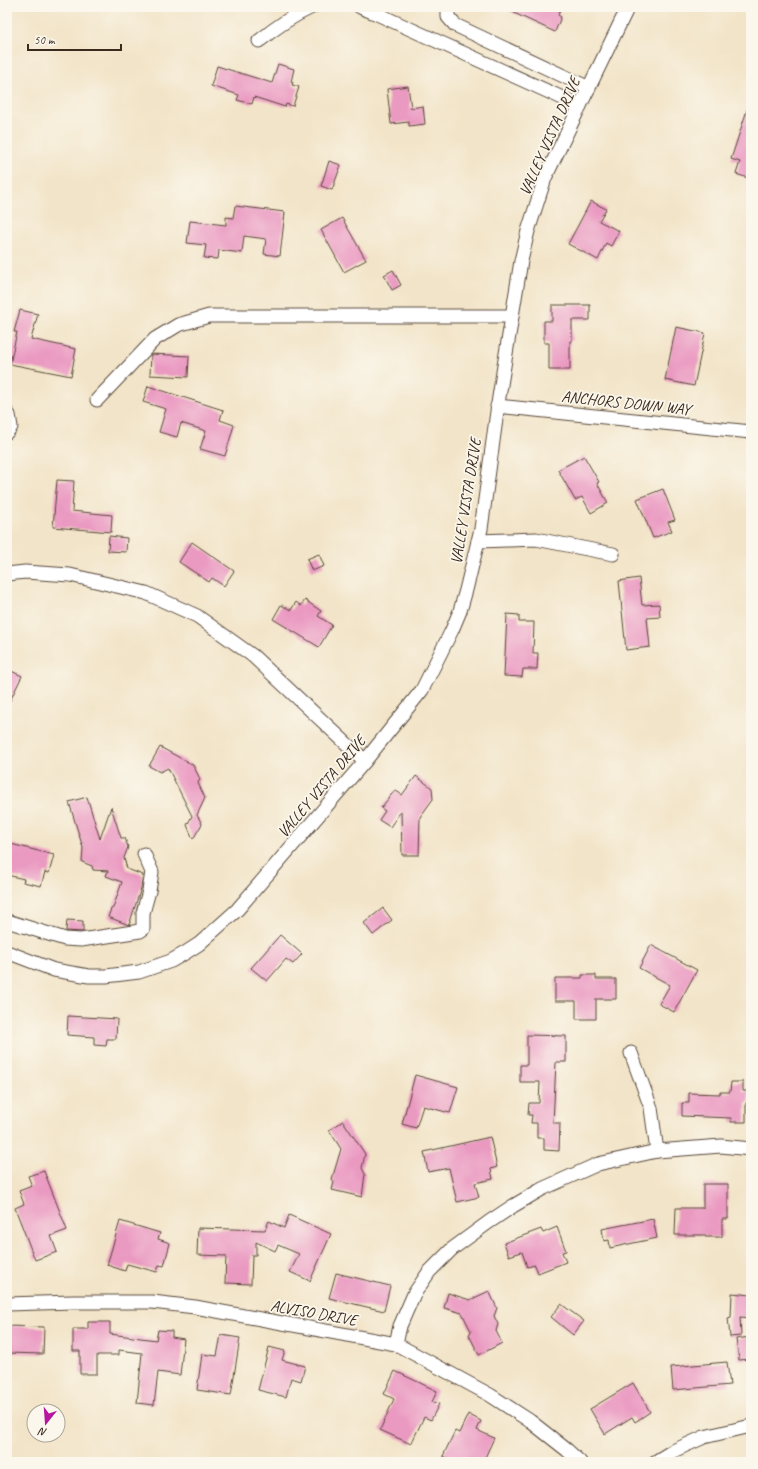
<svg xmlns="http://www.w3.org/2000/svg" width="758" height="1469" font-family="Caveat,sans-serif">
  <style>
    .building { fill: #ea99c1 }
    .lines { fill: none; stroke-linecap: round; stroke-linejoin: round }
    .minor-casing { stroke: #564638; stroke-width: 15 }
    .minor { stroke: #fff; stroke-width: 13 }
    .labels { text-anchor: middle; stroke-width: 3.5; stroke-linejoin: round; paint-order: stroke }
    .street-label { font-size: 16px; fill: #3b2a1e; stroke: #fbf7ec }
  </style>
  <rect width="100%" height="100%" fill="#fbf7ec"/>
  <filter id="ink" filterUnits="userSpaceOnUse"><feTurbulence type="fractalNoise" baseFrequency=".025" numOctaves="2"/><feDisplacementMap in="SourceGraphic" scale="8" xChannelSelector="R" yChannelSelector="G"/><feConvolveMatrix kernelMatrix="1 2 1 2 8 2 1 2 1" color-interpolation-filters="sRGB"/></filter>
  <filter id="wash" filterUnits="userSpaceOnUse"><feTurbulence type="fractalNoise" baseFrequency=".012" numOctaves="4" result="noise"/><feDisplacementMap in="SourceGraphic" scale="16" xChannelSelector="R" yChannelSelector="G"/><feGaussianBlur stdDeviation="0.9" result="paint"/><feColorMatrix in="noise" values="0 0 0 0 0 0 0 0 0 0 0 0 0 0 0 0 0 1.4 0 .05"/><feComposite in="paint" operator="in"/></filter>
  <g filter="url(#wash)">
    <rect width="100%" height="100%" fill="#f2e4c8"/>
    <g id="blocks">
      <!-- building -->
      <g class="building">
        <path d="M501,7h60l-3,8 3,2 -6,15z"/>
        <path d="M278,64l16,5 -3,13h2l-1,3 7,2 -6,19 -7,-2 -1,3 -31,-10 -2,7 -15,-4 2,-5 -28,-9 6,-20 55,17z"/>
        <path d="M408,86l3,22 12,-2 2,18 -16,2v-4l-18,2 -4,-35z"/>
        <path d="M749,104h2v75l-15,-5 4,-12 -9,-3z"/>
        <path d="M329,161l12,4 -9,25 -11,-4z"/>
        <path d="M591,201l15,8 -7,12 20,10 -8,15 -5,-3 -8,17 -30,-16z"/>
        <path d="M235,206l50,6 -5,44 -16,-2 2,-15 -22,-3 -2,17 -23,-3 -1,9 -14,-1 2,-13 -19,-2 3,-22 36,4v-8l7,1z"/>
        <path d="M342,218l24,42 -22,12 -23,-42z"/>
        <path d="M393,270l8,15 -9,5 -8,-15z"/>
        <path d="M552,305h38v15h-18v21h-2v29h-21v-27h-5v-22h8z"/>
        <path d="M20,310l18,4 -7,25 45,10 -5,27 -61,-12 7,-32h-3z"/>
        <path d="M676,327l29,6 -11,53 -29,-6z"/>
        <path d="M151,354l38,2 -1,21 -38,-2z"/>
        <path d="M148,386l75,24 -3,10 14,5 -9,31 -25,-7 6,-18 -25,-8 -4,14 -18,-5 7,-23 -23,-7z"/>
        <path d="M584,456l15,26 -2,1 11,20 -17,10 -9,-16 -7,3 -17,-30z"/>
        <path d="M57,480l17,1 -2,30 40,4 -1,17 -58,-5z"/>
        <path d="M663,489l12,31 -7,2 4,9 -19,7 -16,-39z"/>
        <path d="M109,536l18,2 -1,14 -18,-1z"/>
        <path d="M192,542l42,29 -10,15 -12,-8 -3,4 -30,-20z"/>
        <path d="M319,554l5,12 -12,5 -5,-12z"/>
        <path d="M639,578l3,27 17,-1 1,13 -13,1 3,29 -24,3 -7,-69z"/>
        <path d="M305,600l16,11 -3,5 14,9 -13,22 -46,-28 8,-14 10,5 5,-8 5,4z"/>
        <path d="M507,614l12,1v7h15l-1,31h5l-1,16h-14l-1,8 -18,-1z"/>
        <path d="M7,669l15,7 -15,31z"/>
        <path d="M160,747l33,18 7,14 -2,4 7,15 -8,17 5,9 -9,15 -6,-14 5,-9 -24,-48 -8,4 -11,-6z"/>
        <path d="M416,776l16,12 1,11 -13,18 -1,38h-17l-1,-44 -11,16 -11,-7 6,-9 -4,-3 14,-18 7,5z"/>
        <path d="M87,797l13,42 11,-32 10,31h4l3,9 -4,11 3,11 16,6 -2,13 -12,37 -21,-8 3,-8 2,-1 9,-26 -16,-6 2,-5 -15,-1 -1,-4 -10,-4 1,-14 -14,-46z"/>
        <path d="M11,844l43,11 -5,18 -4,-1 -4,14 -18,-4 1,-3 -17,-4v-13z"/>
        <path d="M383,908l9,12 -19,15 -9,-12z"/>
        <path d="M67,920l16,1v11l-17,-1z"/>
        <path d="M280,935l22,19 -9,10 -7,-5 -19,22 -16,-13z"/>
        <path d="M651,945l46,25 -23,42 -15,-8 11,-19 -31,-17z"/>
        <path d="M582,975h14v4h20v20h-20v20h-20v-18h-21v-23h27z"/>
        <path d="M68,1016l49,3 -1,20h-9l-1,7 -12,-1v-8l-27,-2z"/>
        <path d="M527,1035l39,1v26h-10l-3,61h7l-1,28 -15,-1v-12h-7v-15h-6l1,-8h-4l1,-12h10l1,-21h-20v-17h7z"/>
        <path d="M415,1075l43,12 -8,26 -27,-7 -7,22 -14,-4z"/>
        <path d="M731,1082h12v9h6v12h-3v19h-15v-4l-49,-2v-13h7v-10l31,1v-2h10z"/>
        <path d="M343,1121l22,33 -3,14 3,6 -3,23 -30,-7 2,-8 -2,-3 9,-30 -12,-19z"/>
        <path d="M490,1137l7,30 -6,2 2,10 -18,4 4,14 -22,5 -8,-34 -21,4 -4,-20z"/>
        <path d="M44,1171l23,59 -16,6 6,16 -22,8 -20,-52 9,-4 -5,-13 13,-5 -4,-10z"/>
        <path d="M703,1184h25v35h-6v18h-17v-2h-30l1,-27h27z"/>
        <path d="M289,1215l42,19 -21,47 -20,-9 9,-18 -21,-9 -3,6 -19,-9v13h-4l-1,29 -26,-1 1,-27 -29,-1 1,-27 67,2 4,-9 15,7z"/>
        <path d="M653,1219l4,19 -47,10 -1,-8 -5,1 -2,-12z"/>
        <path d="M120,1221l40,12 -2,6 12,4 -6,23 -5,-1 -2,7 -30,-8 -2,7 -18,-6z"/>
        <path d="M557,1227l9,24 -4,1 4,10 -28,11 -3,-8 -8,2 -5,-15 -13,4 -5,-13 37,-14 2,4z"/>
        <path d="M336,1273l54,13 -6,25 -55,-13z"/>
        <path d="M489,1291l8,17 -3,8 4,8 -2,7 6,12 -23,12 -10,-20 2,-4 -9,-18 -18,-5 4,-15 22,7z"/>
        <path d="M732,1293l19,2v23l-11,-1 1,19 -11,1 -2,-19 3,-1z"/>
        <path d="M561,1304l23,17 -11,14 -22,-18z"/>
        <path d="M88,1322h22v12l46,6 2,-10 14,1v6l12,2 -4,36 -22,-3 -4,33 -17,-2 5,-50 -23,-3v5h-22v19h-17v-23h-7v-22h15z"/>
        <path d="M7,1326l37,1 -1,27 -36,-1z"/>
        <path d="M221,1335l19,3 -9,57 -34,-5 5,-36 15,2z"/>
        <path d="M750,1337l1,22 -12,1 -3,-21z"/>
        <path d="M269,1347l16,4 -3,9 23,6 -4,15 -10,-3 -5,19 -28,-7z"/>
        <path d="M727,1362l3,23 -57,5 -2,-23z"/>
        <path d="M395,1371l42,20 -5,11 7,2 -8,16 -7,-3 -13,27 -31,-14 14,-31 -10,-5z"/>
        <path d="M633,1383l17,29 -15,10 -3,-5 -27,17 -15,-25z"/>
        <path d="M468,1414l13,7 -4,9 17,8 -11,24h-28l-12,-6 12,-25 4,2z"/>
      </g>
    </g>
  </g>
  <g filter="url(#ink)">
    <use href="#blocks" fill-opacity="0" stroke="#564638" stroke-width="1"/>
    <g class="lines">
      <defs>
        <g id="minor">
          <path d="M360,7l15,6 205,93"/>
          <path d="M448,7v10l7,8 134,63"/>
          <path d="M259,41c17,-14 33,-25 53,-34"/>
          <path d="M97,400l58,-61 23,-14 31,-9h303"/>
          <path d="M497,406l254,26"/>
          <path d="M7,413l2,2 2,12 -4,5"/>
          <path d="M478,541l58,-2 77,15"/>
          <path d="M7,574l18,-2 45,3 76,18 51,23 56,40 112,105"/>
          <path d="M7,921l58,18 16,1 59,-9 3,-2v-16l6,-22 3,-19 -8,-18"/>
          <path d="M7,952l47,18 35,6h17l33,-4 32,-11 14,-8 14,-9 38,-34 128,-149 57,-71 30,-60 8,-19 6,-21 15,-61 18,-132 22,-136 7,-30 17,-53 83,-171"/>
          <path d="M631,1053l20,55 6,43"/>
          <path d="M7,1304l66,-2h79l43,5 201,37 94,51 40,26 37,29 13,12"/>
          <path d="M396,1344l4,-18 14,-32 15,-22 23,-23 37,-27 24,-16 29,-17 56,-25 59,-13 64,-5 30,3"/>
          <path d="M655,1462l18,-11 31,-14 47,-11"/>
        </g>
      </defs>
      <!-- minor casing -->
      <use href="#minor" class="minor-casing"/>
      <!-- minor -->
      <use href="#minor" class="minor"/>
    </g>
  </g>
  <g class="labels">
    <!-- street labels -->
    <g class="street-label">
      <text transform="translate(549 136) rotate(-66)" y="6">VALLEY VISTA DRIVE</text>
      <text transform="translate(626 402) rotate(6)" y="6">ANCHORS DOWN WAY</text>
      <text transform="translate(465 501) rotate(-81)" y="6">VALLEY VISTA DRIVE</text>
      <text transform="translate(321 786) rotate(-50)" y="6">VALLEY VISTA DRIVE</text>
      <text transform="translate(314 1312) rotate(10)" y="6">ALVISO DRIVE</text>
    </g>
  </g>
  <!-- margin -->
  <rect width="758" height="1469" fill="none" stroke="#fbf7ec" stroke-width="24"/>
  <!-- north arrow -->
  <g transform="translate(46 1423) rotate(197)"><circle r="19" fill="#fbf7ec" stroke="#aea59a"/>
  <path d="M0-3L7 15L0 10L-7 15Z" fill="#b5179e"/>
  <text y="-6" font-size="11" font-weight="bold" text-anchor="middle" fill="#3b2a1e">N</text>
  </g>
  <!-- scale -->
  <path d="M28 44v6h93v-6" fill="none" stroke="#3b2a1e" stroke-width="2"/>
  <text x="34" y="44" font-size="12" fill="#3b2a1e" stroke="#fbf7ec" stroke-width="3" paint-order="stroke">50 m</text>
</svg>
